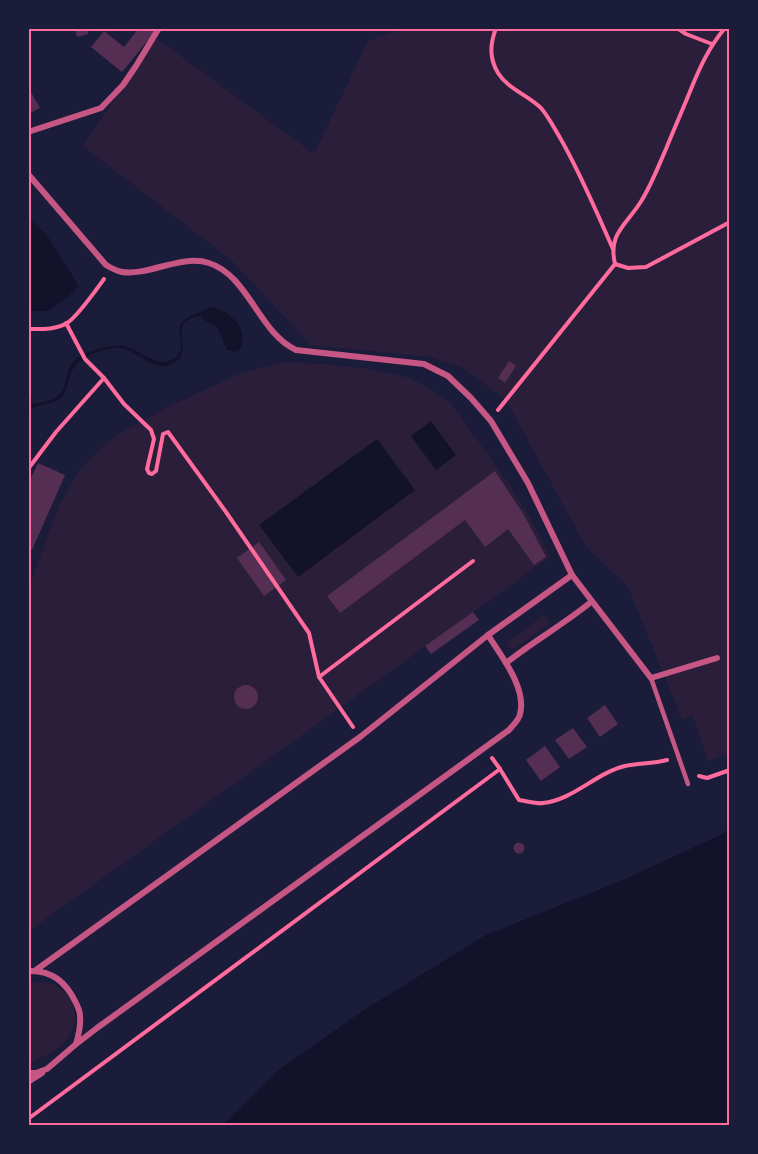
<svg xmlns="http://www.w3.org/2000/svg" width="758" height="1154" font-family="Manrope,sans-serif">
  <style>
    .green { fill: #2a1e3b }
    .water { fill: #12122b }
    .building { fill: #542f53 }
    .lines { fill: none; stroke-linecap: round; stroke-linejoin: round }
    .path { stroke: #ff6b9d; stroke-width: 4 }
    .service { stroke: #c65784; stroke-width: 4.5 }
    .minor { stroke: #c65784; stroke-width: 6 }
    .neatline { fill: none; stroke: #ff6b9d; stroke-width: 2 }
  </style>
  <rect width="100%" height="100%" fill="#1b1b3a"/>
  <!-- green -->
  <g class="green">
    <path d="M402,29h327v724l-21,8 -15,-45 -11,3 -54,-132 -42,-40 -80,-147 -43,-32 -33,-11 -119,-12 -81,-86 -147,-113 73,-108 158,116 54,-113z"/>
    <path d="M283,362l42,2 44,5 42,9 39,24 61,85 18,29 21,41 -521,374v-344l30,-82 19,-32 23,-25 21,-16 42,-23 72,-34z"/>
    <path d="M544,615l6,9 -34,24 -5,1 -4,-3 2,-5z"/>
    <path d="M35,982c7,0 13,0 19,3 20,8 27,35 15,52 -5,7 -12,12 -19,16 -7,4 -13,8 -21,9v-78z"/>
  </g>
  <!-- water -->
  <g class="water">
    <path d="M28,218l18,16 33,52 -12,12 -19,13h-19z"/>
    <path d="M211,307c20,4 39,23 29,43l-5,2 -8,-2c-4,-6 -5,-17 -11,-23 -5,-5 -11,-4 -15,-11 -6,1 -13,2 -17,7 -8,10 10,36 -17,43 -13,3 -30,-13 -42,-17 -15,-5 -46,8 -53,22 -4,8 -4,19 -10,26 -9,9 -24,5 -33,14v-17l3,3v5l3,2c7,-2 16,-3 22,-7 10,-7 8,-24 14,-33 6,-9 23,-14 33,-17 8,-1 15,-3 23,0 16,4 33,25 50,9 14,-13 -14,-31 21,-43 5,-2 8,-5 13,-6z"/>
    <path d="M431,421l25,34 -20,15 -25,-34z"/>
    <path d="M377,439l38,51 -117,87 -39,-52z"/>
    <path d="M729,831v294h-506l57,-56 84,-59 122,-75 135,-54z"/>
  </g>
  <!-- building -->
  <g class="building">
    <path d="M75,28h13v6l-11,3z"/>
    <path d="M139,28h19l-36,44 -31,-25 13,-16 20,16z"/>
    <path d="M28,87l12,21 -12,6z"/>
    <path d="M509,361l7,5 -11,17 -7,-5z"/>
    <path d="M38,463l27,12 -33,75 -4,-1v-65z"/>
    <path d="M495,471l29,44 22,42 -12,8 -26,-36 -23,18 -20,-27 -125,93 -13,-17z"/>
    <path d="M259,542l27,38 -22,16 -27,-38z"/>
    <path d="M473,612l6,8 -48,34 -6,-8z"/>
    <circle cx="246" cy="697" r="12"/>
    <path d="M605,705l13,19 -18,13 -13,-19z"/>
    <path d="M573,728l14,19 -18,12 -14,-19z"/>
    <path d="M545,746l15,21 -19,14 -15,-21z"/>
    <circle cx="519" cy="848" r="5.5"/>
  </g>
  <g class="lines">
    <!-- path -->
    <g class="path">
      <path d="M496,28c-6,16 -7,30 2,45 10,16 30,22 43,35 7,8 12,18 18,28 21,36 37,75 54,113"/>
      <path d="M677,28l9,6 26,10"/>
      <path d="M615,264c-7,-30 10,-38 25,-61 11,-17 18,-36 26,-54 8,-20 17,-40 25,-60 9,-22 18,-42 34,-61"/>
      <path d="M615,264l13,4 18,-1 84,-45"/>
      <path d="M66,323l19,36 19,19 20,26 27,26 3,9 -7,30 2,4 3,1 4,-3 7,-37 5,-2 58,80 83,121 10,44 34,50"/>
      <path d="M28,329c12,0 28,1 39,-6 10,-6 29,-33 37,-44"/>
      <path d="M498,410l117,-146"/>
      <path d="M28,469l28,-37 48,-54"/>
      <path d="M319,677l154,-116"/>
      <path d="M500,769l19,31c8,1 17,4 24,3 30,-3 53,-30 82,-37 14,-3 28,-2 42,-6"/>
      <path d="M699,776l8,2 23,-8"/>
      <path d="M28,1119l472,-350 -8,-11"/>
    </g>
    <!-- service -->
    <path class="service" d="M651,678l37,106"/>
    <!-- minor -->
    <g class="minor">
      <path d="M28,132l73,-24 22,-23 13,-19 23,-38"/>
      <path d="M28,174l78,91c5,3 10,6 16,7 27,4 59,-18 87,-9 40,13 49,69 87,87l128,14 24,12 23,22 20,23 37,62 44,92 79,103 66,-20"/>
      <path d="M506,663c28,-22 58,-39 85,-61"/>
      <path d="M36,970l324,-233 128,-102 84,-60"/>
      <path d="M28,971c24,-1 38,11 48,32 2,4 4,8 4,13 1,10 -1,18 -4,28"/>
      <path d="M28,1073h8l11,-4 28,-24 22,-17 412,-298c4,-5 10,-10 11,-16 7,-26 -19,-58 -32,-79"/>
      <path d="M28,1082l14,-9"/>
    </g>
  </g>
  <!-- border -->
  <rect width="758" height="1154" fill="none" stroke="#1b1b3a" stroke-width="60"/>
  <rect x="30" y="30" width="698" height="1094" class="neatline"/>
</svg>
